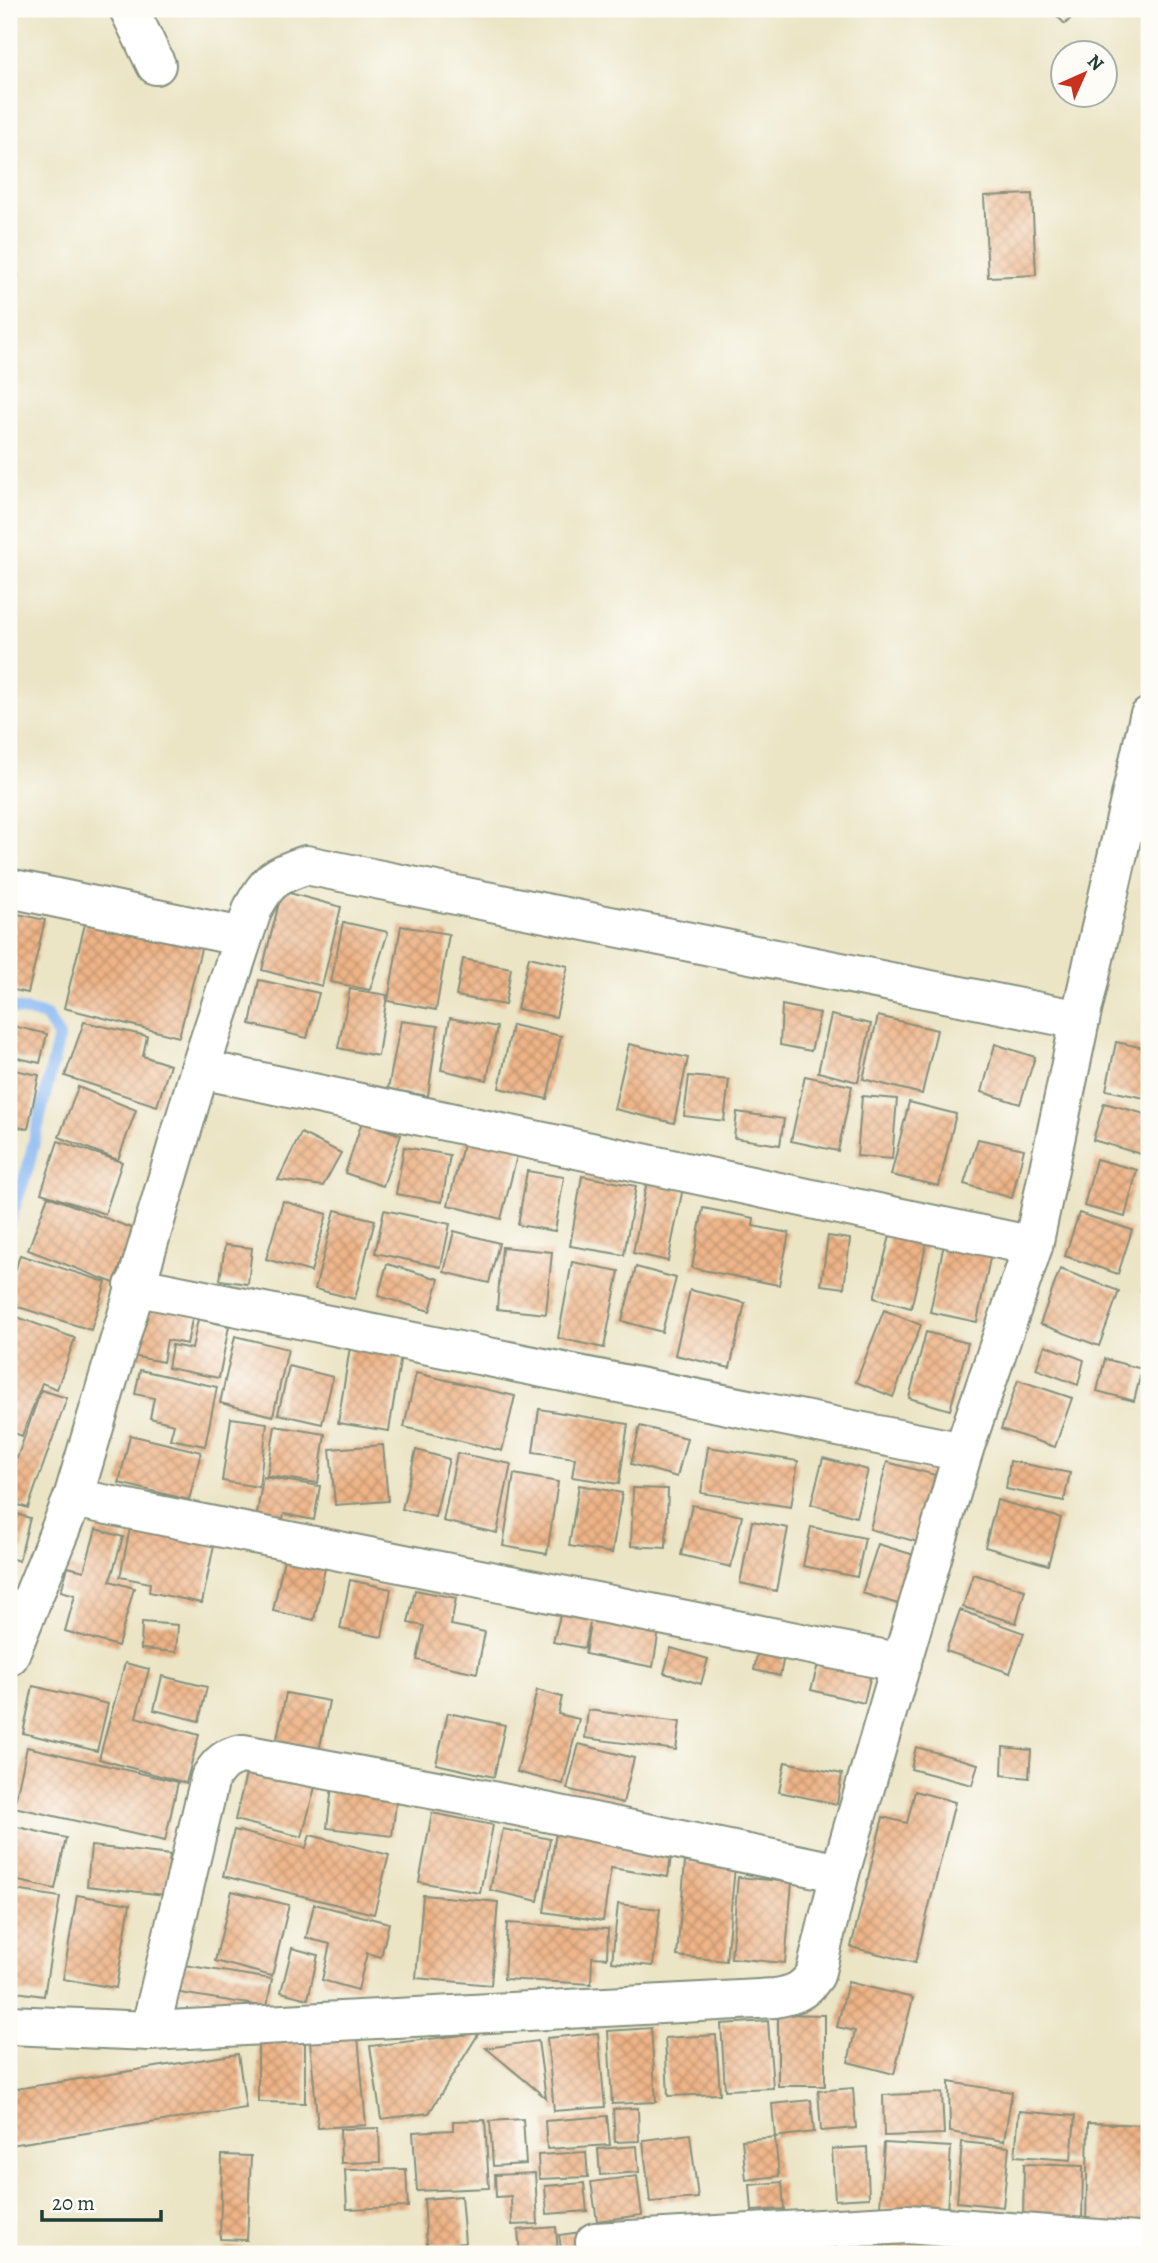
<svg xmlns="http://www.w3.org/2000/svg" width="1158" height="2263" font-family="Alegreya,serif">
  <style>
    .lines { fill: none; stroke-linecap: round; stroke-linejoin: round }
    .stream { stroke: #87b7f2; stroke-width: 12 }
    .building { fill: url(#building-cross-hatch) }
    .minor-casing { stroke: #85907c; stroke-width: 42 }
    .minor { stroke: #fff; stroke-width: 38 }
  </style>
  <defs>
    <pattern id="building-cross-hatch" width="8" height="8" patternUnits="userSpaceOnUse" patternTransform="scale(1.75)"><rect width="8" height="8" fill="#efb487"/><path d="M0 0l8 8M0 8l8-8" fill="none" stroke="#c1946f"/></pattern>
  </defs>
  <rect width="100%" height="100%" fill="#fdfcf7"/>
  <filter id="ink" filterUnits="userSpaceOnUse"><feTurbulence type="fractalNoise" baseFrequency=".0143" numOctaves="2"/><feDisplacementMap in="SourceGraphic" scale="14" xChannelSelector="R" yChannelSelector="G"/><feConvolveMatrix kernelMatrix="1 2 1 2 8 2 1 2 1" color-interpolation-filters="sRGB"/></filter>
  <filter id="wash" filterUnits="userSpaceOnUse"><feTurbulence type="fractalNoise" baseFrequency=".00686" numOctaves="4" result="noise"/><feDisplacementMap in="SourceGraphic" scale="28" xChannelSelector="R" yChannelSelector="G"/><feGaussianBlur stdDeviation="1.57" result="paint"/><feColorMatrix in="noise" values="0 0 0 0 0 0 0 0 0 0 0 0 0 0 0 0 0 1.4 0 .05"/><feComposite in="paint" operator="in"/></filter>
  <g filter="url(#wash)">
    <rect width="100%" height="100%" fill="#ebe4c5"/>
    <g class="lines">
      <!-- stream -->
      <path class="stream" d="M9,1007l37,9 13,21 -31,130 -19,56"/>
    </g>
    <g id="blocks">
      <!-- building -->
      <g class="building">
        <path d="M1050,9h30l-15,15z"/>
        <path d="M1032,194l4,81 -48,2 -4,-81z"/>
        <path d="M16,261l2,16 -9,1v-16z"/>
        <path d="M282,891l59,16 -19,79 -60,-16z"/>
        <path d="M9,912l36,8 -17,73 -19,-4z"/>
        <path d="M87,916l115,29 -23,92 -115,-29z"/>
        <path d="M343,922l45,10 -18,58 -39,-8z"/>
        <path d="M401,926l48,8 -13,76 -48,-9z"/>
        <path d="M529,957l39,9 -12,51 -39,-8z"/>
        <path d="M463,959l48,9 -6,37 -49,-9z"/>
        <path d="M259,980l60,13 -12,45 -57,-14z"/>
        <path d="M350,989l37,6 -9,61 -40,-8z"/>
        <path d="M782,1005l38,8 -9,38 -31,-6z"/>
        <path d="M831,1015l40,9 -13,58 -40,-10z"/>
        <path d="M878,1016l59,14 -15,64 -59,-15z"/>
        <path d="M450,1018l47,9 -10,53 -46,-10z"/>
        <path d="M401,1021l37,5 -10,70 -40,-7z"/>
        <path d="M84,1022l63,14 -4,20 27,9 -13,41 -92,-30z"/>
        <path d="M9,1025l38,9 -7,29 -31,-7z"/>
        <path d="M512,1025l49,11 -14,63 -48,-11z"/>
        <path d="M1116,1042l33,7v50l-43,-9z"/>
        <path d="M629,1044l59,14 -14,65 -60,-14z"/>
        <path d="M995,1044l40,13 -15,47 -38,-12z"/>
        <path d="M9,1069l30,6 -11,54 -19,-4z"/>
        <path d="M689,1076l40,4 -5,41 -40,-5z"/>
        <path d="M805,1076l47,10 -14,65 -47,-10z"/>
        <path d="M78,1087l58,23 -18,50 -59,-23z"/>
        <path d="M862,1096l35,3 -5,60 -35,-3z"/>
        <path d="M909,1102l47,12 -17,72 -48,-11z"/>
        <path d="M1104,1103l45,12 -2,41 -54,-16z"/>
        <path d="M737,1112l47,7 -4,26 -46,-7z"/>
        <path d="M362,1122l39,13 -18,51 -38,-13z"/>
        <path d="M301,1133l40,20 -18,33 -45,-6z"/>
        <path d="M466,1133l53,15 -18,71 -53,-14z"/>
        <path d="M978,1139l46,10 -12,49 -48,-14z"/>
        <path d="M58,1141l64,21 -17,52 -64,-21z"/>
        <path d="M404,1147l46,8 -8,47 -46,-8z"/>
        <path d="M1096,1159l41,11 -12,47 -41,-11z"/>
        <path d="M527,1171l37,6 -9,54 -37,-6z"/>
        <path d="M582,1176l54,10 -12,69 -54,-9z"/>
        <path d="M647,1181l36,7 -15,73 -35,-8z"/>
        <path d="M48,1196l86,33 -20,54 -86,-33z"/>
        <path d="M283,1201l44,13 -16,58 -45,-13z"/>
        <path d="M703,1208l51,10 -1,8 36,7 -10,52 -87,-17z"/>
        <path d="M335,1210l40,10 -20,79 -40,-10z"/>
        <path d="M384,1210l66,14 -9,43 -66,-14z"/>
        <path d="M1079,1213l53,17 -14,44 -53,-18z"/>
        <path d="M454,1231l45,12 -10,40 -45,-11z"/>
        <path d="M891,1232l36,10 -16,66 -37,-10z"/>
        <path d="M828,1236l22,3 -6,49 -23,-3z"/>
        <path d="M945,1239l47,9 -15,74 -47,-10z"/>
        <path d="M225,1245l27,3 -4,36 -28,-4z"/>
        <path d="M502,1247l50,5 -6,62 -49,-5z"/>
        <path d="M20,1255l86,27 -15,48 -82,-26v-13z"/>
        <path d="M572,1262l47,9 -15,77 -46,-10z"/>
        <path d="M387,1264l52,15 -9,32 -52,-15z"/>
        <path d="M1148,1264h1v29l-8,-2z"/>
        <path d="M636,1267l40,11 -14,54 -40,-11z"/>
        <path d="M1060,1269l59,22 -20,55 -59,-22z"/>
        <path d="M690,1290l55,13 -15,65 -55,-13z"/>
        <path d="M142,1299l52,11 -7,34 -20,-4 -4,22 -31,-6z"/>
        <path d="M884,1310l37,15 -28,72 -37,-15z"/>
        <path d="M9,1314l66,24 -18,51 -15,-6 -20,53 -13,-5z"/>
        <path d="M198,1319l31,7 -10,52 -51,-10 4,-23 20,4z"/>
        <path d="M926,1332l42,11 -18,67 -41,-12z"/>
        <path d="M235,1336l53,13 -15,67 -53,-13z"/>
        <path d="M1045,1345l39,15 -6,25 -42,-16z"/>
        <path d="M350,1347l51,8 -12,76 -51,-8z"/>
        <path d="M1105,1359l37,10 -8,32 -37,-10z"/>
        <path d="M289,1366l44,11 -11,47 -44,-10z"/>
        <path d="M140,1370l77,17 -12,59 -35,-7 4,-15 -24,-6 4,-20 -19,-4z"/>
        <path d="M416,1373l99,23 -13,55 -98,-24z"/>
        <path d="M1018,1380l54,18 -17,49 -54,-18z"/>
        <path d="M41,1390l26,8 -39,110 -19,-6v-47l8,3z"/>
        <path d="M539,1409l89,15 -9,60 -47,-7 3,-19 -42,-6z"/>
        <path d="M231,1418l36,5 -8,64 -37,-6z"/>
        <path d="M275,1426l50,8 -7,49 -51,-7z"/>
        <path d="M640,1426l47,12 -10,39 -46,-13z"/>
        <path d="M130,1435l71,17 -12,48 -70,-17z"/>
        <path d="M383,1445l5,56 -53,4 -5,-56z"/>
        <path d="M708,1447l90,14 -7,46 -90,-14z"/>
        <path d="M416,1450l33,9 -14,58 -33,-8z"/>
        <path d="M457,1453l54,11 -14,69 -54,-12z"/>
        <path d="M823,1458l45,12 -12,47 -45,-13z"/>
        <path d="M1010,1461l60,12 -6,28 -58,-12z"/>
        <path d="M887,1462l48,13 -17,67 -48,-13z"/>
        <path d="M514,1474l44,8 -11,72 -44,-8z"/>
        <path d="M263,1477l57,9 -6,34 -30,-6 -2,10 -26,-4z"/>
        <path d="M579,1485l43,8 -10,60 -43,-7z"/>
        <path d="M633,1488l35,1 -2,59 -35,-2z"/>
        <path d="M997,1500l64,18 -13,47 -63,-18z"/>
        <path d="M692,1505l50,11 -11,51 -50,-12z"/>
        <path d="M9,1512l21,6 -11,43 -10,-3z"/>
        <path d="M752,1521l36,7 -12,63 -36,-8z"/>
        <path d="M811,1527l54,11 -8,39 -54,-11z"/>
        <path d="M130,1528l84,17 -12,58 -53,-11 1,-9 -30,-6z"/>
        <path d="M96,1529l27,8 -13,44 24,7 -16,58 -53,-15 10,-36 -14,-4 7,-24 16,4z"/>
        <path d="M878,1544l36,11 -16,49 -36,-11z"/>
        <path d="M285,1554l41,10 -12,56 -41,-9z"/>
        <path d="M973,1574l52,16 -9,33 -53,-16z"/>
        <path d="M350,1580l41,9 -9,48 -42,-8z"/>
        <path d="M415,1590l41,8 -5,27 34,7 -8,41 -60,-13 7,-34 -16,-3z"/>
        <path d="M562,1608l98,16 -7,43 -68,-13 5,-31 -6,25 -31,-6z"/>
        <path d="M960,1610l64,23 -14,40 -64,-22z"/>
        <path d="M142,1622l36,3 -2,27 -35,-3z"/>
        <path d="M761,1635l26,6 -7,35 -26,-6z"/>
        <path d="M671,1648l37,11 -7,25 -37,-11z"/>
        <path d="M820,1657l52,13 -8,33 -53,-13z"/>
        <path d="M125,1663l24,6 -13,48 63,18 -13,48 -87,-24z"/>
        <path d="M162,1676l45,11 -8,34 -45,-11z"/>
        <path d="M33,1686l75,18 -11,47 -74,-18z"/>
        <path d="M537,1690l25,7 -4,17 21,5 -16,65 -46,-12z"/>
        <path d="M286,1693l43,8 -10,51 -43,-8z"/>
        <path d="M588,1710l92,12 -4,28 -91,-12z"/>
        <path d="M448,1713l57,12 -11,52 -58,-13z"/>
        <path d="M579,1744l55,14 -11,45 -56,-14z"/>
        <path d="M27,1747l151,35 -13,59 -151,-34z"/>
        <path d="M916,1747l62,17 -6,21 -61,-16z"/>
        <path d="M1003,1747l28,3 -2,28 -27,-3z"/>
        <path d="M785,1762l57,12 -5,30 -58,-12z"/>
        <path d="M247,1770l68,17 -13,50 -67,-17z"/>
        <path d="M333,1778l65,9 -6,49 -65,-8z"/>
        <path d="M915,1791l40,11 -40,161 -64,-16 32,-130 24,6z"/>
        <path d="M432,1813l61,12 -13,68 -61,-11z"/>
        <path d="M9,1825l57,13 -11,51 -46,-10z"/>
        <path d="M557,1825l59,8 -2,14 57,9 -3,21 -57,-9 -8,53 -59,-9z"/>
        <path d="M503,1829l47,10 -12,62 -48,-11z"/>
        <path d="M234,1830l72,18 4,-13 79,20 -15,59 -151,-38z"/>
        <path d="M91,1846l79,9 -5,40 -78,-9z"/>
        <path d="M685,1862l50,5 -9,94 -49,-5z"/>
        <path d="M738,1877l54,5 -7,81 -54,-5z"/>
        <path d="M9,1889l51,8 -16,99 -35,-5z"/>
        <path d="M232,1891l57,14 -17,71 -57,-15z"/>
        <path d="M77,1895l53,9 -14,84 -53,-9z"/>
        <path d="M423,1895l75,7 -7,83 -75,-7z"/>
        <path d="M314,1904l75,19 -8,34 -14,-4 -9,37 -36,-10 8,-36 -24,-6z"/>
        <path d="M618,1904l42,5 -7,57 -41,-4z"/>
        <path d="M507,1923l101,6 -1,29 -15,-1 -1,27 -87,-5z"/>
        <path d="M292,1948l26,7 -10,44 -27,-7z"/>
        <path d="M184,1965l88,14 -5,28 -87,-14z"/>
        <path d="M848,1982l65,16 -19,76 -46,-12 7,-31 -18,-4z"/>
        <path d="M778,2014l47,1v71h-47z"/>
        <path d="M768,2021l5,67 -48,2 -4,-66z"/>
        <path d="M651,2028l5,74 -44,2 -4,-73z"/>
        <path d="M479,2033l-50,80 -48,6 -11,-73z"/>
        <path d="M598,2033l7,74 -51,4 -7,-73z"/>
        <path d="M716,2035l4,59 -52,2 -3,-58z"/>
        <path d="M358,2036l8,89 -48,3 -8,-87z"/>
        <path d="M538,2041l8,57 -60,-50z"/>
        <path d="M258,2042l47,1v60l-47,-1z"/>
        <path d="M238,2054l8,54 -236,37 -1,-55z"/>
        <path d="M949,2082l63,10 -8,49 -54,-9z"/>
        <path d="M853,2088l3,40 -35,3 -3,-40z"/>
        <path d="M942,2093l2,41 -60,2 -1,-41z"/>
        <path d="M811,2100l3,32 -39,5 -3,-33z"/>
        <path d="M638,2108l1,33 -24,1 -2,-33z"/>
        <path d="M1019,2111l56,5 -4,44 -56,-4z"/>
        <path d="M607,2116l3,29 -63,4 -2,-28z"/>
        <path d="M523,2119l3,45 -33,2 -3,-45z"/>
        <path d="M485,2120l4,68 -72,3 -4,-59 40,-2v-9z"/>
        <path d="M1088,2123l61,2v104l-63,-2z"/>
        <path d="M379,2128l1,34 -39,1 -1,-34z"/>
        <path d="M690,2134l8,64 -48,4 -7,-62z"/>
        <path d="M775,2137l4,39 -33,4 -4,-40z"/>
        <path d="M962,2142l47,5 -6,60 -46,-5z"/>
        <path d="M884,2143l67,4 -4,65 -67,-4z"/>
        <path d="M637,2146l2,26 -39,3 -2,-26z"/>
        <path d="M867,2147l2,51 -34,2 -3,-51z"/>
        <path d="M586,2152l2,25 -49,2 -1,-24z"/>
        <path d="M222,2155l29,1 -4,84 -27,-1z"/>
        <path d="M1024,2164l59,2 -1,57 -59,-2z"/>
        <path d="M406,2169l2,38 -61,2 -2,-39z"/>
        <path d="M535,2173l3,51 -26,1 -1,-29 -15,1 -1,-22z"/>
        <path d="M637,2176l5,39 -45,6 -6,-39z"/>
        <path d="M782,2182l2,27 -32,2 -2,-26z"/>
        <path d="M584,2183l3,28 -40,3 -2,-28z"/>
        <path d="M461,2196l4,47 -38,3 -3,-47z"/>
        <path d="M556,2227l2,27h-38l-2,-24z"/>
        <path d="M589,2231l2,20 -29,3 -3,-19z"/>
        <path d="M883,2234l44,3 2,17h-43z"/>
        <path d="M881,2238l2,16h-40l-1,-8z"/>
        <path d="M837,2240l2,14h-37l-2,-9z"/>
        <path d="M952,2243l121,11h-141l-1,-8z"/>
        <rect x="224" y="2247" width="19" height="7"/>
        <path d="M477,2248v6h-55v-4z"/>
      </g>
    </g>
  </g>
  <g filter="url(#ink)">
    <use href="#blocks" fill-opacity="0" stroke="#85907c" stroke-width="2"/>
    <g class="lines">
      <defs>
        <g id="minor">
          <path d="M129,9l27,56"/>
          <path d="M9,888l234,49"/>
          <path d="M200,1069l833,177"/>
          <path d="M134,1286l829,166"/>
          <path d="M73,1498l829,165"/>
          <path d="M9,1656l64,-158 127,-429 53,-161c15,-28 22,-33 53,-43l774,155"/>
          <path d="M9,2025l141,6 625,-33c19,-3 29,-7 40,-23l25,-102 123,-421 70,-206 47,-226 69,-303"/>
          <path d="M150,2031l60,-253c9,-15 16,-21 33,-24l220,41 377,78"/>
          <path d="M595,2242l312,-18 242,19"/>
        </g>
      </defs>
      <!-- minor casing -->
      <use href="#minor" class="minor-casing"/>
      <!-- minor -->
      <use href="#minor" class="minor"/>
    </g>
  </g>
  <!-- margin -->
  <rect width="1158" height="2263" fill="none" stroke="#fdfcf7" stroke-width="35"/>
  <!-- north arrow -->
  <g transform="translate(1084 74) rotate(45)"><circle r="33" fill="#fdfcf7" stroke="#a4b0a9" stroke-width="2"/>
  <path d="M0-5L12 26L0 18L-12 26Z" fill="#c8321e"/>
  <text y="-10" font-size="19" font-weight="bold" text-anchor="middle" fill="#1f3d34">N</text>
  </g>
  <!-- scale -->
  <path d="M42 2210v10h119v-10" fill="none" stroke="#1f3d34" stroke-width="3.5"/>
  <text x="52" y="2210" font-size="21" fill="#1f3d34" stroke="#fdfcf7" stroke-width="5" paint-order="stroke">20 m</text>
</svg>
